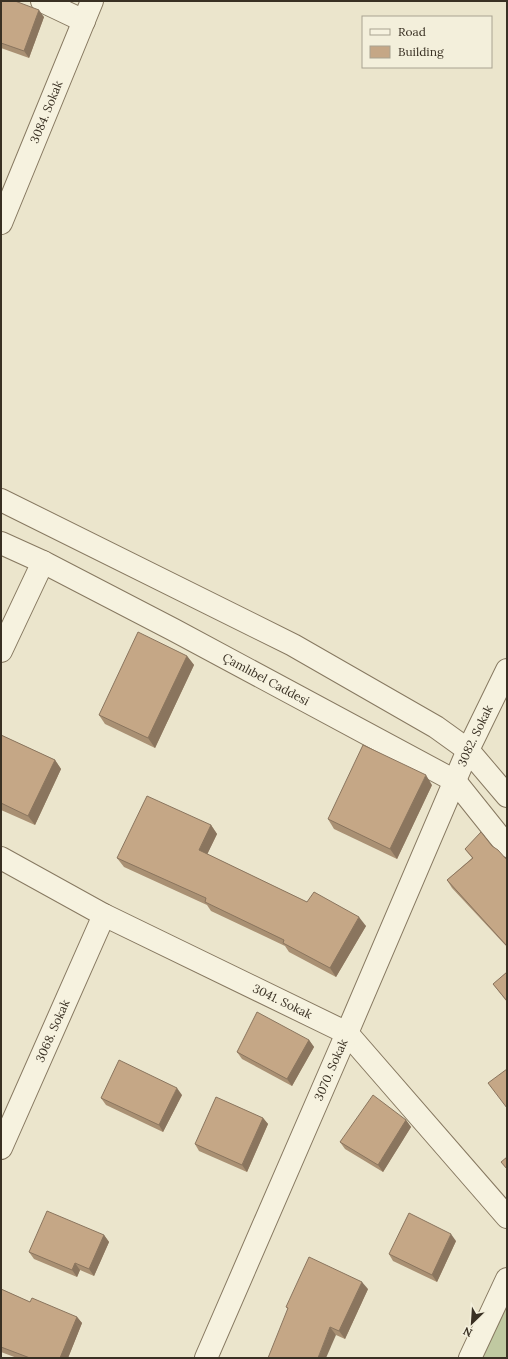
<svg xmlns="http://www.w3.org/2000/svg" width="508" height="1359" font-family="Lora,serif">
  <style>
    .green { fill: #c0c9a1 }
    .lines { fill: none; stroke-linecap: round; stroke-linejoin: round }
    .minor-casing { stroke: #877961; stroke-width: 24 }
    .tertiary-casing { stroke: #877961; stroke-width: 24 }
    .minor { stroke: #f6f2df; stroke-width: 22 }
    .tertiary { stroke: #f6f2df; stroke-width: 22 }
    .wall { fill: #a99073 }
    .shaded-wall { fill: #8a755e }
    .building { fill: #c5a786; stroke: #8a755e }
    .labels { text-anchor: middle; stroke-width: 3; stroke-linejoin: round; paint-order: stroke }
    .street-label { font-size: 12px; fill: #393023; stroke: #f3efdb }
  </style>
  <rect width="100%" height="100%" fill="#ebe5cc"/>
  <!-- green -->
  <path class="green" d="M507,1302v56h-27z"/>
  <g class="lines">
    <defs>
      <g id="minor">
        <path d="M42,1l42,20"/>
        <path id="s1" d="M1,223l91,-222"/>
        <path d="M1,651l42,-89"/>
        <path id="s2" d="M1,858l103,57 243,118 160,184"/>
        <path id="s3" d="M1,1148l103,-233"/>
        <path id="s4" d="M206,1358l141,-325 121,-283 39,-80"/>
        <path d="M470,1358l37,-79"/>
      </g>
      <g id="tertiary">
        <path d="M1,500l292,145 143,82 32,23 39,46"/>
        <path id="s5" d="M1,543l42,19 131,68 281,151 52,65"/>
      </g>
    </defs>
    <!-- minor casing -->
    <use href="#minor" class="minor-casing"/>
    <!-- tertiary casing -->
    <use href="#tertiary" class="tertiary-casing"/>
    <!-- minor -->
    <use href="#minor" class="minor"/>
    <!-- tertiary -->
    <use href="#tertiary" class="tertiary"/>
  </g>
  <!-- wall -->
  <g class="wall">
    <path d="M1,1l43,16 -15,41 -28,-10z"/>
    <path d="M187,656l7,9 -39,83 -50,-24 -6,-9z"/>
    <path d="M1,735l54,25 6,9 -26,56 -34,-15z"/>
    <path d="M432,785l-35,74 -63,-30 -6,-10z"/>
    <path d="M211,825l6,9 -10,20 100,48 59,24 -30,51 -47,-25 -4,-6 -74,-35 -4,-6 -83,-38 -7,-9z"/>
    <path d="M492,846l15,14v87l-55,-59 -5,-8 25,-22 -7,-9z"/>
    <path d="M507,972v30l-14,-18z"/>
    <path d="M309,1040l5,7 -22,39 -50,-27 -5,-7z"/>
    <path d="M182,1095l-19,37 -57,-27 -5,-7z"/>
    <path d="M263,1118l5,6 -21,48 -48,-21 -4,-7z"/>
    <path d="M406,1120l5,7 -28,45 -38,-23 -5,-7z"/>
    <path d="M104,1235l5,7 -15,34 -14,-6 -3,7 -43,-18 -5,-7z"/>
    <path d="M456,1241l-19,41 -44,-21 -4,-7z"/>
    <path d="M1,1289l29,13 47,15 5,6 -14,35h-51l-16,-6z"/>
    <path d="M368,1289l-23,50 -9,-4 -48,-26 -2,-2z"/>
  </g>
  <!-- shaded-wall -->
  <g class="shaded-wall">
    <path d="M39,10l5,7 -15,41 -5,-7z"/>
    <path d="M187,656l7,9 -39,83 -7,-10z"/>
    <path d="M55,760l6,9 -26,56 -7,-9z"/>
    <path d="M426,775l6,10 -35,74 -7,-10z"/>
    <path d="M211,825l6,9 -12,25 -6,-9z"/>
    <path d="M359,917l7,9 -30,51 -6,-9z"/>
    <path d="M309,1040l5,7 -22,39 -5,-7z"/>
    <path d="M177,1088l5,7 -19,37 -4,-7z"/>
    <path d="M263,1118l5,6 -21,48 -5,-7z"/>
    <path d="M406,1120l5,7 -28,45 -5,-7z"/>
    <path d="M451,1234l5,7 -19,41 -5,-7z"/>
    <path d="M104,1235l5,7 -15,34 -5,-7z"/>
    <path d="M75,1263l5,7 -3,7 -5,-7z"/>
    <path d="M362,1282l6,7 -23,50 -6,-8z"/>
    <path d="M77,1317l5,6 -14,35h-8z"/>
    <path d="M330,1327l6,8 -10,23h-8z"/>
  </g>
  <!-- building -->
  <g class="building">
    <path d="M1,1h14l24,9 -15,41 -23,-8z"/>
    <path d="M138,632l49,24 -39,82 -49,-23z"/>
    <path d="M1,735l54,25 -27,56 -27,-13z"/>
    <path d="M363,745l63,30 -36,74 -62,-30z"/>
    <path d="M147,796l64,29 -12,25 108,52 7,-10 45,25 -29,51 -47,-25 1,-3 -79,-38 1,-4 -89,-40z"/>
    <path d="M481,832l11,14 6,4 9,10v86l-60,-66 26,-22 -8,-9z"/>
    <path d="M507,972v29l-14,-17z"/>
    <path d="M257,1012l52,28 -22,39 -50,-27z"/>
    <path d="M119,1060l58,28 -18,37 -58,-27z"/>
    <path d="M507,1069v39l-19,-25z"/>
    <path d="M373,1095l33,25 -28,45 -38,-23z"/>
    <path d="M216,1097l47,21 -21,47 -47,-21z"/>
    <path d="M507,1157v12l-6,-7z"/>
    <path d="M47,1211l57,24 -15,34 -14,-6 -3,7 -43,-18z"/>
    <path d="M409,1213l42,21 -19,41 -43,-21z"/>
    <path d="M309,1257l53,25 -23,49 -9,-4 -12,31h-50l20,-50 -2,-1z"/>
    <path d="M1,1289l29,13 2,-4 45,19 -17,41h-30l-29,-11z"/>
  </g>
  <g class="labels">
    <!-- street labels -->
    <g class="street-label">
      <text dy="4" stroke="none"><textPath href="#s1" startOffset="120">3084. Sokak</textPath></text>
      <text dy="4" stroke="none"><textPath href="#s5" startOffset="298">Çamlıbel Caddesi</textPath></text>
      <text dy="4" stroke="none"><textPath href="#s4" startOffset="678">3082. Sokak</textPath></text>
      <text dy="4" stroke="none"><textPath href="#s2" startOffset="316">3041. Sokak</textPath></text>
      <text dy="4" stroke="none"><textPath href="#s3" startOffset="128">3068. Sokak</textPath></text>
      <text dy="4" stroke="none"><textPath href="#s4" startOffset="314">3070. Sokak</textPath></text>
    </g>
  </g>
  <!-- border -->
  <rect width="508" height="1359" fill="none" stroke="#393023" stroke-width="4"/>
  <!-- legend -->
  <rect x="362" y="16" width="130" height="52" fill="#f3efdb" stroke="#a9a391"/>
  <rect x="370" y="29" width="20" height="6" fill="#f6f2df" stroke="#a9a391"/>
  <text x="398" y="36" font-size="12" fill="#393023">Road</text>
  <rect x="370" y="46" width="20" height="12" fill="#c5a786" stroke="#a9a391"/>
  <text x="398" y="56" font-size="12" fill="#393023">Building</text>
  <!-- north arrow -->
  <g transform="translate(472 1323) rotate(205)" stroke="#f3efdb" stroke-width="3" paint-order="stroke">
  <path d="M0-3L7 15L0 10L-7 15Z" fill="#393023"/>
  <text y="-6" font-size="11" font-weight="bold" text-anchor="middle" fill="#393023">N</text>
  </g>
</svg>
